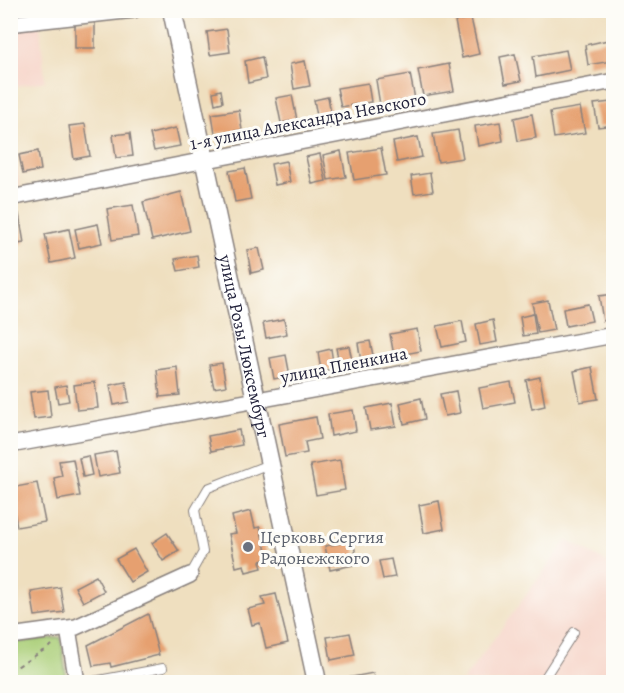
<svg xmlns="http://www.w3.org/2000/svg" width="624" height="693" font-family="Alegreya,serif">
  <style>
    .built { fill: #f6d1c5 }
    .green { fill: #abcf79; stroke: #66785a; stroke-width: 1.5 }
    .building { fill: #e6a070 }
    .lines { fill: none; stroke-linecap: round; stroke-linejoin: round }
    .service-casing { stroke: #88807d; stroke-width: 10 }
    .minor-casing { stroke: #88807d; stroke-width: 18 }
    .tertiary-casing { stroke: #88807d; stroke-width: 21 }
    .path { stroke: #88807d; stroke-width: 2; stroke-dasharray: 4.5 4.5; stroke-linecap: butt }
    .service { stroke: #fff; stroke-width: 8 }
    .minor { stroke: #fff; stroke-width: 15 }
    .tertiary { stroke: #fff; stroke-width: 18 }
    .worship-dot { fill: #6b7280; stroke: #fdfcf7; stroke-width: 2 }
    .labels { text-anchor: middle; stroke-width: 6; stroke-linejoin: round; paint-order: stroke }
    .street-label { font-size: 18px; fill: #22223b; stroke: #fdfcf7 }
    .worship-label { font-size: 18px; fill: #5b616d; stroke: #fdfcf7; text-anchor: start }
  </style>
  <rect width="100%" height="100%" fill="#fdfcf7"/>
  <filter id="ink" filterUnits="userSpaceOnUse"><feTurbulence type="fractalNoise" baseFrequency=".0167" numOctaves="2"/><feDisplacementMap in="SourceGraphic" scale="12" xChannelSelector="R" yChannelSelector="G"/><feConvolveMatrix kernelMatrix="1 2 1 2 8 2 1 2 1" color-interpolation-filters="sRGB"/></filter>
  <filter id="wash" filterUnits="userSpaceOnUse"><feTurbulence type="fractalNoise" baseFrequency=".008" numOctaves="4" result="noise"/><feDisplacementMap in="SourceGraphic" scale="24" xChannelSelector="R" yChannelSelector="G"/><feGaussianBlur stdDeviation="1.35" result="paint"/><feColorMatrix in="noise" values="0 0 0 0 0 0 0 0 0 0 0 0 0 0 0 0 0 1.4 0 .05"/><feComposite in="paint" operator="in"/></filter>
  <g filter="url(#wash)">
    <rect width="100%" height="100%" fill="#efdfbf"/>
    <!-- built -->
    <g class="built">
      <path d="M11,24l29,2 5,55 -33,6 1,53 7,47 -9,2z"/>
      <path d="M567,540l46,26v116h-151z"/>
    </g>
    <!-- green -->
    <path class="green" d="M61,637l6,45h-56l-1,-39z"/>
    <g id="blocks">
      <!-- building -->
      <g class="building">
        <path d="M471,18l8,36 -17,4 -7,-37z"/>
        <rect x="75" y="22" width="20" height="26"/>
        <path d="M227,29l3,23 -20,3 -3,-23z"/>
        <path d="M608,40l4,21 -24,4 -3,-20z"/>
        <path d="M566,50l4,20 -34,7 -3,-21z"/>
        <path d="M515,54l6,27 -16,3 -5,-27z"/>
        <path d="M262,57l4,22 -18,4 -3,-22z"/>
        <path d="M305,61l5,25 -16,3 -4,-25z"/>
        <path d="M449,64l5,27 -31,5 -5,-26z"/>
        <path d="M410,74l5,25 -35,6 -4,-25z"/>
        <path d="M368,83l3,19 -30,5 -4,-19z"/>
        <path d="M221,90l2,12 -8,2 -2,-12z"/>
        <path d="M292,95l5,25 -16,3 -5,-25z"/>
        <path d="M328,97l3,16 -14,3 -3,-16z"/>
        <path d="M611,102l3,23 -16,2 -4,-23z"/>
        <path d="M580,107l5,26 -31,5 -4,-26z"/>
        <path d="M239,110l3,20 -27,4 -3,-20z"/>
        <path d="M532,114l4,24 -18,3 -4,-23z"/>
        <path d="M500,122l3,19 -25,5 -3,-20z"/>
        <path d="M85,124l5,32 -16,3 -5,-33z"/>
        <path d="M176,128l4,18 -26,5 -4,-17z"/>
        <path d="M458,130l5,28 -25,4 -5,-28z"/>
        <path d="M130,133l3,23 -17,2 -3,-23z"/>
        <path d="M418,137l4,20 -25,5 -4,-20z"/>
        <path d="M381,148l5,27 -32,5 -5,-27z"/>
        <path d="M38,151l3,19 -18,4 -4,-19z"/>
        <path d="M341,151l5,26 -18,3 -5,-25z"/>
        <path d="M320,154l6,27 -14,3 -6,-27z"/>
        <path d="M286,161l4,21 -15,3 -4,-21z"/>
        <path d="M245,168l6,31 -16,3 -6,-31z"/>
        <path d="M430,173l3,18 -19,3 -3,-18z"/>
        <path d="M181,192l9,39 -38,9 -9,-38z"/>
        <path d="M133,205l5,31 -26,4 -5,-31z"/>
        <path d="M19,214l5,29 -14,2v-29z"/>
        <path d="M98,224l4,19 -23,5 -4,-19z"/>
        <path d="M69,229l6,29 -24,5 -6,-29z"/>
        <path d="M259,248l5,22 -13,3 -4,-23z"/>
        <path d="M197,255l2,12 -21,4 -3,-12z"/>
        <path d="M614,294v25l-11,2 -4,-25z"/>
        <path d="M548,300l6,30 -16,3 -6,-30z"/>
        <path d="M588,304l4,17 -26,5 -3,-17z"/>
        <path d="M533,314l3,20 -13,2 -3,-19z"/>
        <path d="M284,319l3,15 -21,4 -3,-15z"/>
        <path d="M493,320l4,22 -17,3 -4,-21z"/>
        <path d="M462,321l4,21 -24,5 -5,-21z"/>
        <path d="M417,329l4,22 -27,5 -4,-22z"/>
        <path d="M370,341l4,19 -13,2 -3,-19z"/>
        <path d="M349,346l4,19 -13,3 -4,-20z"/>
        <path d="M331,349l3,20 -13,2 -3,-19z"/>
        <path d="M286,355l4,21 -16,3 -4,-21z"/>
        <path d="M222,363l4,23 -12,2 -5,-23z"/>
        <path d="M177,367l3,28 -20,2 -3,-27z"/>
        <path d="M592,367l6,32 -18,3 -6,-31z"/>
        <path d="M540,377l5,29 -13,3 -6,-29z"/>
        <path d="M95,382l3,26 -21,2 -3,-25z"/>
        <path d="M126,382l3,20 -15,3 -4,-20z"/>
        <path d="M511,382l4,20 -32,6 -4,-20z"/>
        <path d="M66,385l3,16 -11,2 -3,-16z"/>
        <path d="M48,390l3,27 -17,2 -4,-27z"/>
        <path d="M456,391l4,22 -15,3 -5,-22z"/>
        <path d="M421,398l4,21 -21,5 -4,-21z"/>
        <path d="M392,403l4,23 -26,4 -4,-22z"/>
        <path d="M353,410l3,21 -25,5 -3,-22z"/>
        <path d="M316,417l4,22 -15,3 2,11 -22,4 -6,-33z"/>
        <path d="M239,430l3,15 -31,6 -3,-15z"/>
        <path d="M116,451l4,22 -22,4 -4,-22z"/>
        <path d="M88,456l4,19 -9,2 -4,-19z"/>
        <path d="M73,459l7,37 -22,4 -4,-22 8,-2 -3,-15z"/>
        <path d="M340,460l5,30 -29,5 -6,-30z"/>
        <path d="M37,483l8,39 -28,5 -7,-39z"/>
        <path d="M439,501l5,28 -20,4 -5,-28z"/>
        <path d="M251,511l4,17 5,-1 8,32 -8,2 2,7 -16,4 -2,-7 -8,2 -7,-33 7,-1 -4,-17z"/>
        <path d="M167,533l12,18 -16,10 -11,-18z"/>
        <path d="M353,541l5,23 -28,6 -5,-24z"/>
        <path d="M134,549l13,23 -17,10 -14,-23z"/>
        <path d="M391,559l4,18 -12,2 -4,-18z"/>
        <path d="M96,576l8,15 -21,11 -8,-15z"/>
        <path d="M15,587l2,25 -7,1v-25z"/>
        <path d="M60,587l4,25 -29,4 -4,-24z"/>
        <path d="M276,594l12,49 -22,5 -6,-25 -8,2 -4,-16 17,-4 -3,-8z"/>
        <path d="M148,614l11,41 -48,12 -1,-4 -17,3 -5,-21z"/>
        <path d="M350,633l5,22 -24,5 -4,-23z"/>
        <path d="M373,673l2,9h-39v-2z"/>
      </g>
    </g>
  </g>
  <g filter="url(#ink)">
    <use href="#blocks" fill-opacity="0" stroke="#88807d" stroke-width="1.5"/>
    <g class="lines">
      <defs>
        <g id="service">
          <path d="M190,575l13,-23 -8,-42 13,-22 61,-24"/>
          <path d="M546,677l10,5"/>
          <path d="M88,682l75,-14"/>
          <path d="M542,682l32,-50"/>
        </g>
        <g id="minor">
          <path d="M10,21l7,2 117,-13"/>
          <path d="M10,198l604,-117"/>
          <path d="M10,445l604,-110"/>
          <path d="M68,629l9,53"/>
          <path d="M10,636l66,-9 114,-52"/>
        </g>
        <g id="tertiary">
          <path id="s1" d="M172,10l145,672"/>
        </g>
      </defs>
      <!-- service casing -->
      <use href="#service" class="service-casing"/>
      <!-- minor casing -->
      <use href="#minor" class="minor-casing"/>
      <!-- tertiary casing -->
      <use href="#tertiary" class="tertiary-casing"/>
      <!-- path -->
      <path class="path" d="M10,671l44,-27"/>
      <!-- service -->
      <use href="#service" class="service"/>
      <!-- minor -->
      <use href="#minor" class="minor"/>
      <!-- tertiary -->
      <use href="#tertiary" class="tertiary"/>
    </g>
  </g>
  <!-- markers -->
  <circle class="worship-dot" cx="248" cy="547" r="6"/>
  <g class="labels">
    <!-- street labels -->
    <g class="street-label">
      <text transform="translate(308 121) rotate(-11)" y="6">1-я улица Александра Невского</text>
      <text dy="6" stroke="none"><textPath href="#s1" startOffset="344">улица Розы Люксембург</textPath></text>
      <text transform="translate(344 365) rotate(-11)" y="6">улица Пленкина</text>
    </g>
    <!-- worship labels -->
    <g class="worship-label">
      <text x="260" y="543">Церковь Сергия<tspan x="260" dy="21">Радонежского</tspan></text>
    </g>
  </g>
  <!-- margin -->
  <rect width="624" height="693" fill="none" stroke="#fdfcf7" stroke-width="36"/>
</svg>
